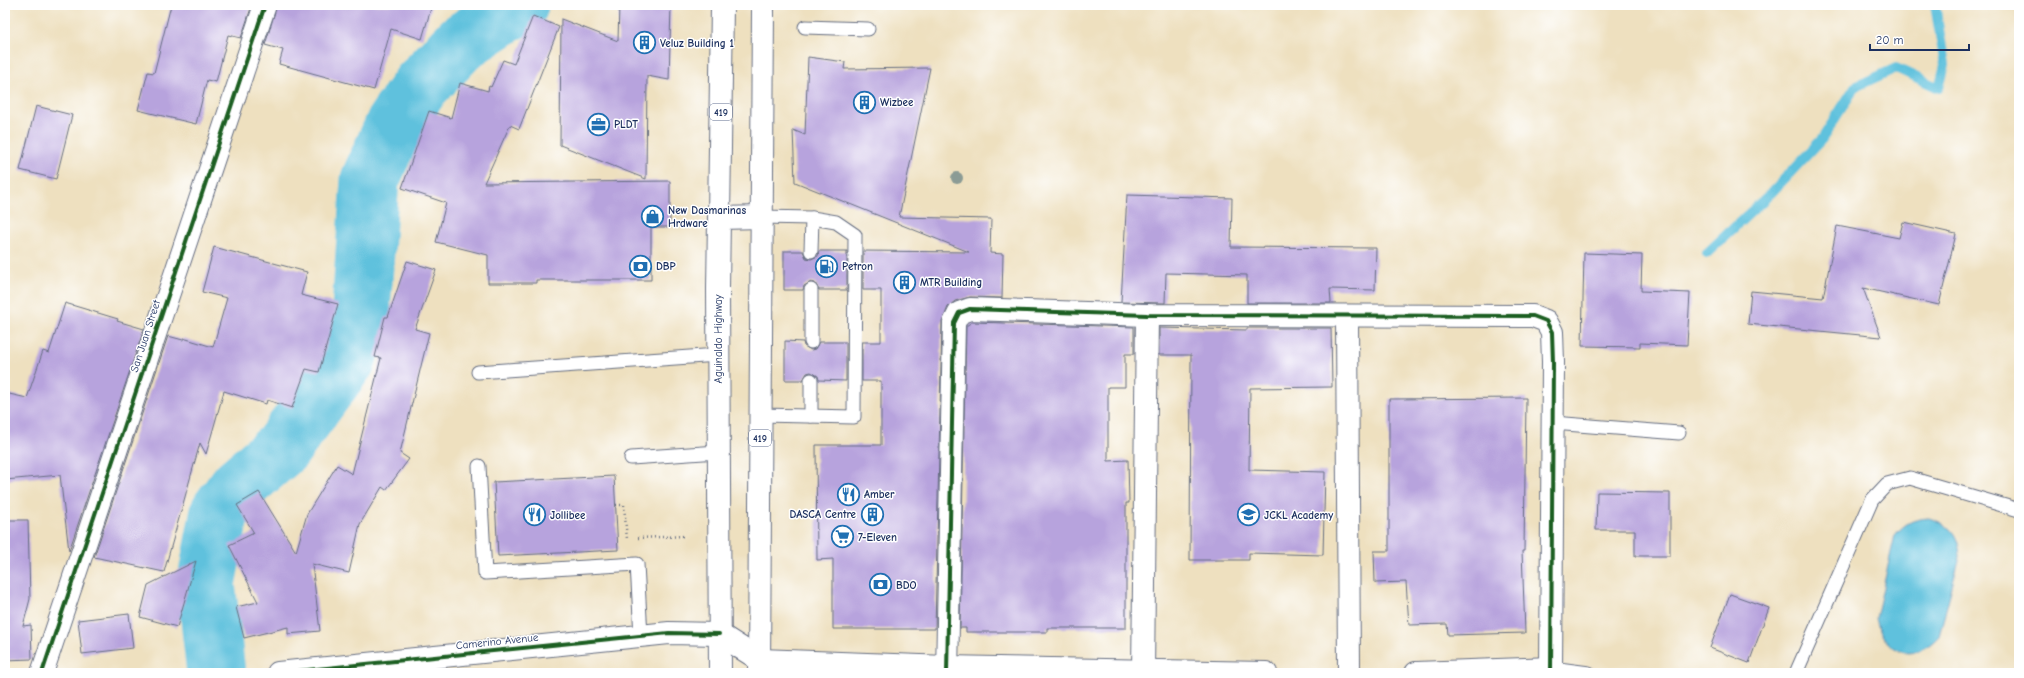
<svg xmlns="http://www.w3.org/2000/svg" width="2024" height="678" font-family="'Comic Neue',sans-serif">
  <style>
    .water { fill: #5ec1dd; stroke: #3c789e }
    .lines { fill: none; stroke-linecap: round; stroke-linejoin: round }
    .stream { stroke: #5ec1dd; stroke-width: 10 }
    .river { stroke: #5ec1dd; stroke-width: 59 }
    .building { fill: #b7a3dd }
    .service-casing { stroke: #656d80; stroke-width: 15 }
    .minor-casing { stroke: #656d80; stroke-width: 24 }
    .tertiary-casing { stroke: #656d80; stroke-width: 24 }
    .secondary-casing { stroke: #656d80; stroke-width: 24 }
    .trunk-casing { stroke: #656d80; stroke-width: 24 }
    .path { stroke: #656d80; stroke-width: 2.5; stroke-dasharray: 1 3; stroke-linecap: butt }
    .service { stroke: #fff; stroke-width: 13 }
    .minor { stroke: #fff; stroke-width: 22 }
    .tertiary { stroke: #fff; stroke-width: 22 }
    .secondary { stroke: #fff; stroke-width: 22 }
    .trunk { stroke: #fff; stroke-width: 22 }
    .cycleway-casing { stroke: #fff; stroke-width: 6 }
    .cycleway { stroke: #1b5e20; stroke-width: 4 }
    .tree { fill: #8b9b95 }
    .labels { text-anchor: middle; stroke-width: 3; stroke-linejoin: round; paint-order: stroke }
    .shield { fill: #fff; stroke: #5f6d8e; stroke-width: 1 }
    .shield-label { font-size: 10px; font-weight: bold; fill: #1b2f5e }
    .poi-label { font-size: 11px; font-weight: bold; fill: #1b2f5e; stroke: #fff; text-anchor: start }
    .street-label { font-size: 11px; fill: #1b2f5e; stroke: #fff }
  </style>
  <rect width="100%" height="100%" fill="#fff"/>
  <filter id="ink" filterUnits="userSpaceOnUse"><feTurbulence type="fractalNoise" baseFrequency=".025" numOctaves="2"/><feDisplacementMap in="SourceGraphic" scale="8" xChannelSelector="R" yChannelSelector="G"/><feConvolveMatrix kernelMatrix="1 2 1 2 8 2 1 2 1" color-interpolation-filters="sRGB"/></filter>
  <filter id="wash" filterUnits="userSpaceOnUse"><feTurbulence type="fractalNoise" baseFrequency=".012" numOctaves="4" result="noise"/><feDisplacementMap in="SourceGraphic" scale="16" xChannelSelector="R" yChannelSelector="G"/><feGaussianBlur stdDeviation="0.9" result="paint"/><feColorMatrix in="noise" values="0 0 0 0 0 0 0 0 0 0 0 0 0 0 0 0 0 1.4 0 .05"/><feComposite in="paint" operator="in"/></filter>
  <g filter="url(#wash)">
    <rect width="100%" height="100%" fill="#eee0bf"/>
    <!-- water -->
    <path class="water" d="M1929,518c22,7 29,16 31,38l-21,80c-25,28 -56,17 -63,-18l19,-83c10,-12 18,-16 34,-17z"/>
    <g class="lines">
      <!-- stream -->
      <path class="stream" d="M1707,253l65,-61 50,-53 33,-52 41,-19 43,20 6,-23 -10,-60"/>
      <!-- river -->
      <path class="river" d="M216,673l-10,-89 14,-73 19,-26 43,-37 65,-89 14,-49 9,-130 26,-59 25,-36 41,-43 57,-37"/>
    </g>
    <g id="blocks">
      <!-- building -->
      <g class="building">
        <path d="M171,5h81l-11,33 -13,-3 -12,47 -9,-2 -11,44 -58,-14 10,-38 6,1z"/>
        <path d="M277,5h155l-10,34 -31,-10 -17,61 -95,-26 4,-14 -18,-5z"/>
        <path d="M619,5h52l-2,75 -22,-4 -1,103 -86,-34 1,-126 57,22z"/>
        <path d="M533,16l26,11 -40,102 -9,-4 -26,58 186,-2v46h-19v53h-115v3h-48v-28l-52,-13 10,-39 -44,-15 27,-77 22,7 9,-35 28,8 1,-5 2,1 12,-27 11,4z"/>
        <path d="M808,57l37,5 -1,7 86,-1 -31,149 92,2 -1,34 13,1 -1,44 -32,-1 -15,4 -7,6 -6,15 -7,307h-102v-70l-16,1 -1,-115h65v-64h-19v-39h19v-52h-18v-39l106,1 -174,-70 -2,-52 12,5z"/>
        <path d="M36,106l36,9 -16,64 -36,-9z"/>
        <path d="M1127,195l105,3 -1,49 145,1 -1,42 -45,-1 1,14h-84v-28l-81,-2 -1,30 -44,-1z"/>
        <path d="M1903,222l53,12 -17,71 -76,-17 18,49 -133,-13 3,-33 72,7 14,-72 62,12z"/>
        <path d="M214,247l93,25 -6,23 37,9 -19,68 -13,-3 -14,39 -25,-8 -1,4 -42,-13 -18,63 -6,-11 -36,129 -70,-15 74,-221 15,4v-2l30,9 14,-49 -25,-6z"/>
        <path d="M784,251h19l3,7 5,1 7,-3 1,-5h28v39h-28l-4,-7 -4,-1 -7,4 -1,4h-19z"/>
        <path d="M1584,253l58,2 -1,36 49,2 -3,52 -47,-2v4l-58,-1z"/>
        <path d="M407,261l29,9 -21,59 14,4 -29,120 9,6 -23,31 -4,-3 -22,37 -11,49 -37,-9 8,67 -32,3v-7l-44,11 -8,-31 22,-5 -29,-57 25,-12 -17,-28 22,-13 37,60 11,-38 30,-49 15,9 29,-116 -6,-1 10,-40h3z"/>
        <path d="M65,303l53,16 -1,2 27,8 -75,222 -9,-76 -55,5v-87l22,5 16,-47 6,2z"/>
        <path d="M972,322l162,5v27h-9v33h-17v74l20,-1 1,43h-3v125h-79v4h-81v-4h-6l6,-302z"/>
        <path d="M1159,328l88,2v-2h84l1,59 -82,1 -1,82 76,2 -2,83 -74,-2v7h-59l1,-205h-32z"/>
        <path d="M785,341l18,1 1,4 7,4 4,-1 4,-7h27v39l-27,-1 -1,-4 -7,-4 -4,1 -4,7h-18z"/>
        <path d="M1526,398l-2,153h-2l3,82 -77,2 -1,-11 -38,1 -3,-43 -31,1 -1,-32h15v-152z"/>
        <path d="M614,476l4,74 -120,6 -4,-74z"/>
        <path d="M1597,492l73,1v63h-35v-26h-39z"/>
        <path d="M5,520h23l2,79 -7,27 8,-1 1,34 -27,1z"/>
        <path d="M196,561l-19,66 -37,-10 8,-32z"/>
        <path d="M1730,594l39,14 -20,55 -39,-15z"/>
        <path d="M129,614l4,34 -51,6 -4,-34z"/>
      </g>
    </g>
  </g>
  <g filter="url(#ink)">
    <use href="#blocks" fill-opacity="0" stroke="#656d80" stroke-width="1"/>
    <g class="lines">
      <defs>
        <g id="service">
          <path d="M805,27l63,2"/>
          <path d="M811,251l1,-33"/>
          <path d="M811,290v52"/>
          <path d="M478,372l240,-17"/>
          <path d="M811,380v36"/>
          <path d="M761,415l93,2 1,-182 -19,-13 -24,-4 -50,-1"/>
          <path d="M1553,423l126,10"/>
          <path d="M631,458l87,-6"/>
          <path d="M479,466l6,107 152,-9 4,72"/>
          <path d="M1551,668l38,5"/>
          <path d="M1796,673l76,-173 15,-16 23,-6 109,32"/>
        </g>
        <g id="minor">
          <path d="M1347,317l2,356"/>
          <path d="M760,660l187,7 319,6"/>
          <path d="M947,673l7,-350 5,-10 11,-4 177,6 386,1 13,5 6,11 1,30 -2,311"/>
          <path d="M1143,673l4,-358"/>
          <path d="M1416,673l135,-5"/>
        </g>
        <path id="tertiary" d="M42,673l223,-668"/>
        <path id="secondary" d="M278,673l391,-40 50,1 41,26"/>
        <g id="trunk">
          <path d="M720,218l42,-1"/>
          <path d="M720,673l-2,-384 4,-284"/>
          <path d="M759,673l4,-668"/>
        </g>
      </defs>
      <!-- service casing -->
      <use href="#service" class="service-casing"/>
      <!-- minor casing -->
      <use href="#minor" class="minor-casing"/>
      <!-- tertiary casing -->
      <use href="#tertiary" class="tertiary-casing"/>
      <!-- secondary casing -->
      <use href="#secondary" class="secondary-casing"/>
      <!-- trunk casing -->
      <use href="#trunk" class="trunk-casing"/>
      <!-- path -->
      <g class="path">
        <path d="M616,505h8l3,34"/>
        <path d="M638,538l47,-2"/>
      </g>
      <!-- service -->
      <use href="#service" class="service"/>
      <!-- minor -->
      <use href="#minor" class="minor"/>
      <!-- tertiary -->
      <use href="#tertiary" class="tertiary"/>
      <!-- secondary -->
      <use href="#secondary" class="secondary"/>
      <!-- trunk -->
      <use href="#trunk" class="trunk"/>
      <defs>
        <g id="cycleway">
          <path d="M42,673l223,-668"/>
          <path d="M278,673l391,-40 50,1"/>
          <path d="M947,673l7,-350 5,-10 11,-4 177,6 386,1 13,5 6,11 1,30 -2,311"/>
        </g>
      </defs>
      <!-- cycleway casing -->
      <use href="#cycleway" class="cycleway-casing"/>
      <!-- cycleway -->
      <use href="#cycleway" class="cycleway"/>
    </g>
    <!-- trees -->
    <circle class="tree" cx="957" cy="178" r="6"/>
  </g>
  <!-- icons -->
  <defs>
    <symbol id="building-ring" viewBox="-11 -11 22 22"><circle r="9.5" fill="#fff" stroke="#1f6fb2" stroke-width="1.5"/><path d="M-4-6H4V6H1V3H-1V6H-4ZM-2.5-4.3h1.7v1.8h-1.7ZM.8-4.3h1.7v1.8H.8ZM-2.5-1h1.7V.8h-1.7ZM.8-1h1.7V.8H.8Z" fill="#1f6fb2"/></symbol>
    <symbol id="office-ring" viewBox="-11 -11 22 22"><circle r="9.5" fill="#fff" stroke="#1f6fb2" stroke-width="1.5"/><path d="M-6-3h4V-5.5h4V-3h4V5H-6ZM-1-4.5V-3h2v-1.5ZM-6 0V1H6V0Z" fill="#1f6fb2"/></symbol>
    <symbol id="shop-ring" viewBox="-11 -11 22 22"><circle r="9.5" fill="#fff" stroke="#1f6fb2" stroke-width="1.5"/><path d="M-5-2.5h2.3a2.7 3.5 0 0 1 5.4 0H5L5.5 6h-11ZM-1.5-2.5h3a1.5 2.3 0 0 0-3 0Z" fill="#1f6fb2"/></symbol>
    <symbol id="bank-ring" viewBox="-11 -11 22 22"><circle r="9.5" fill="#fff" stroke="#1f6fb2" stroke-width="1.5"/><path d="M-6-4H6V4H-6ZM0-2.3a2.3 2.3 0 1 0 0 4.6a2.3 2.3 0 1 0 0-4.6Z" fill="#1f6fb2"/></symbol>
    <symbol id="fuel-ring" viewBox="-11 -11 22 22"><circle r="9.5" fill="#fff" stroke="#1f6fb2" stroke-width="1.5"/><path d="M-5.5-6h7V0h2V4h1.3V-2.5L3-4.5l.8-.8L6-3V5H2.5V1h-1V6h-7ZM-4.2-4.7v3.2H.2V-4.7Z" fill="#1f6fb2"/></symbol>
    <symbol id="restaurant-ring" viewBox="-11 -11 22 22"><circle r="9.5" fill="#fff" stroke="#1f6fb2" stroke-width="1.5"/><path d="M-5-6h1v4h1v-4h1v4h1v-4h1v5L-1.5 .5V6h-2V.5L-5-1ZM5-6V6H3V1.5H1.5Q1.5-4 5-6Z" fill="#1f6fb2"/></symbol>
    <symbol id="school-ring" viewBox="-11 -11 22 22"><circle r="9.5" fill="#fff" stroke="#1f6fb2" stroke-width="1.5"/><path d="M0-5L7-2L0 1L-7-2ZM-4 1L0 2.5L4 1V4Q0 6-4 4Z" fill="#1f6fb2"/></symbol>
    <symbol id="supermarket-ring" viewBox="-11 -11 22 22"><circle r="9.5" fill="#fff" stroke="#1f6fb2" stroke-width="1.5"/><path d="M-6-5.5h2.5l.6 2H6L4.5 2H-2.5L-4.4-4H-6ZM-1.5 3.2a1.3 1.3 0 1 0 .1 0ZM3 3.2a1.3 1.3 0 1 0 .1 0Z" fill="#1f6fb2"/></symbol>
  </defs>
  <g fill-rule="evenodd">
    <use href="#building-ring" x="632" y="30" width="25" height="25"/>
    <use href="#building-ring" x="852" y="90" width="25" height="25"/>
    <use href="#office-ring" x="586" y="112" width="25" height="25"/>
    <use href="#shop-ring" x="640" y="204" width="25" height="25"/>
    <use href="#bank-ring" x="628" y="254" width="25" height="25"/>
    <use href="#fuel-ring" x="814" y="254" width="25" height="25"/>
    <use href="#building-ring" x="892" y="270" width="25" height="25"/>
    <use href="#restaurant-ring" x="836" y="482" width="25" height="25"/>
    <use href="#building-ring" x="860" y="502" width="25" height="25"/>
    <use href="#restaurant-ring" x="522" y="502" width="25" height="25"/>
    <use href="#school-ring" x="1236" y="502" width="25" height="25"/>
    <use href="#supermarket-ring" x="830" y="524" width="25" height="25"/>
    <use href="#bank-ring" x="868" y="572" width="25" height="25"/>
  </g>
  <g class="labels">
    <!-- shield labels -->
    <g class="shield">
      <rect x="710" y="104" width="22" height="16" rx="3"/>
      <rect x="749" y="430" width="22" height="16" rx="3"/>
    </g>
    <g class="shield-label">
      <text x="721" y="116">419</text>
      <text x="760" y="442">419</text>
    </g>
    <!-- poi labels -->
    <g class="poi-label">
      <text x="660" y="47">Veluz Building 1</text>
      <text x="880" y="106">Wizbee</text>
      <text x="614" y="128">PLDT</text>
      <text x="668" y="214">New Dasmarinas<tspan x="668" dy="13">Hrdware</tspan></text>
      <text x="656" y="270">DBP</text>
      <text x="842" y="270">Petron</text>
      <text x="920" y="286">MTR Building</text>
      <text x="864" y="498">Amber</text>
      <text x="856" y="518" text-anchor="end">DASCA Centre</text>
      <text x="550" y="519">Jollibee</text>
      <text x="1264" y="519">JCKL Academy</text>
      <text x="858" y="541">7-Eleven</text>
      <text x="896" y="589">BDO</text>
    </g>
    <!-- street labels -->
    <g class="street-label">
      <text transform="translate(145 336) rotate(-72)" y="4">San Juan Street</text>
      <text transform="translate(718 339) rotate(-90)" y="4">Aguinaldo Highway</text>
      <text transform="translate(497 641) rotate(-6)" y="4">Camerino Avenue</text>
    </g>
  </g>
  <!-- margin -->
  <rect width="2024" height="678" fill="none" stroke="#fff" stroke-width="20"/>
  <!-- scale -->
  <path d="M1870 44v6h99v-6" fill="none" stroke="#1b2f5e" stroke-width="2"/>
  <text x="1876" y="44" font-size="12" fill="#1b2f5e" stroke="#ffffff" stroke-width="3" paint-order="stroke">20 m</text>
</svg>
